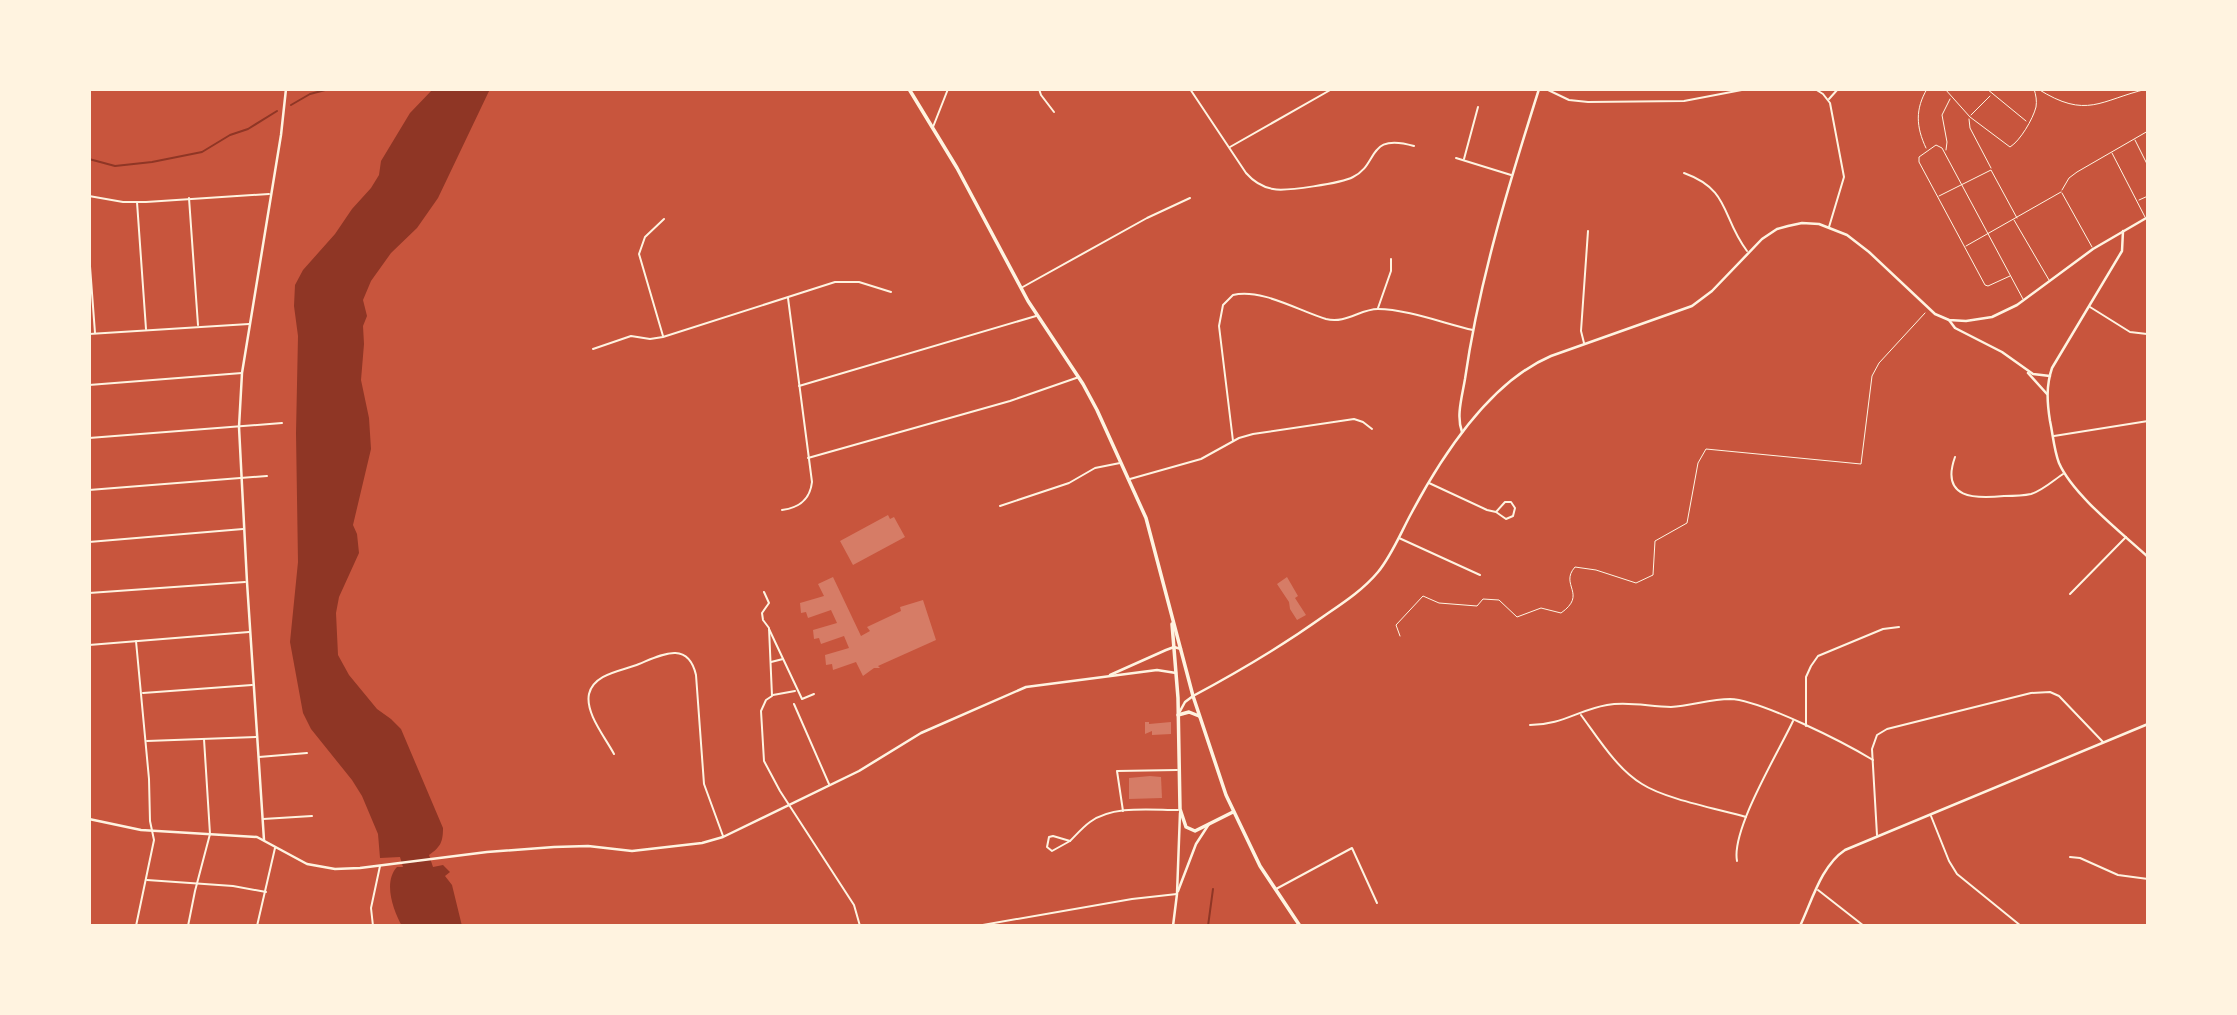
<svg xmlns="http://www.w3.org/2000/svg" width="2237" height="1015" font-family="Bitter,serif">
  <style>
    .water { fill: #8f3625 }
    .lines { fill: none; stroke-linecap: round; stroke-linejoin: round }
    .stream { stroke: #8f3625; stroke-width: 2 }
    .building { fill: #d67c66 }
    .path { stroke: #fff3e0; stroke-width: 1 }
    .service { stroke: #fff3e0; stroke-width: 1 }
    .minor { stroke: #fff3e0; stroke-width: 2 }
    .tertiary { stroke: #fff3e0; stroke-width: 2.5 }
    .secondary { stroke: #fff3e0; stroke-width: 2.5 }
    .primary { stroke: #fff3e0; stroke-width: 3.5 }
  </style>
  <rect width="100%" height="100%" fill="#c8553d"/>
  <!-- water -->
  <path class="water" d="M433,89h57l-52,109 -21,30 -26,25 -20,28 -8,19 4,16 -4,10 1,18 -3,36 8,38 2,31 -18,76 4,9 2,19 -20,44 -3,16 2,42 11,20 28,34 14,10 10,10 42,99c0,13 -2,19 -14,27l4,12 10,-2 7,7 -5,4 7,9 10,41h-60c-9,-16 -19,-44 -5,-59h6l-3,-10 -20,1 -2,-24 -16,-38 -10,-16 -41,-51 -8,-16 -13,-71 8,-80 -2,-129 2,-97 -4,-30 1,-21 8,-15 32,-36 17,-25 19,-21 8,-13 2,-14 29,-48z"/>
  <g class="lines">
    <!-- stream -->
    <g class="stream">
      <path d="M291,105l19,-11 19,-5"/>
      <path d="M89,159l26,7 37,-4 50,-10 28,-17 18,-6 29,-18"/>
      <path d="M1208,926l5,-37"/>
    </g>
  </g>
  <!-- building -->
  <g class="building">
    <path d="M888,515l2,4 4,-2 11,20 -52,28 -13,-24z"/>
    <path d="M833,577l28,59 9,-5 -3,-4 34,-16 -1,-4 23,-7 13,40 -58,26 2,2h-6l-11,8 -7,-14 -23,8 -1,-6 -6,1 -1,-10 24,-7 -5,-12 -23,8 -2,-6 -5,1 -1,-9 24,-7 -6,-13 -23,8 -2,-6 -5,1 -1,-10 24,-7 -6,-12z"/>
    <path d="M1287,577l11,19 -3,2 11,17 -9,5 -7,-11 -1,-7 -12,-18z"/>
    <path d="M1145,722h4v2l22,-2v12l-19,1v-4l-7,3z"/>
    <path d="M1150,776l11,1 1,21 -33,1v-21z"/>
  </g>
  <g class="lines">
    <!-- path -->
    <path class="path" d="M1400,636l-4,-11 27,-29 16,7 38,3 6,-7 16,1 18,17 24,-9 20,5c27,-19 -2,-28 14,-46l21,3 40,13 17,-8 2,-34 32,-18 11,-60 8,-14 155,15 11,-88 7,-13 46,-50"/>
    <!-- service -->
    <g class="service">
      <path d="M1945,89l25,28 40,30c10,-6 23,-28 26,-40 1,-6 0,-12 -2,-18"/>
      <path d="M1987,89l39,32"/>
      <path d="M2038,89c49,31 62,11 109,0"/>
      <path d="M1971,115l19,-19"/>
      <path d="M1969,119l1,9 21,40"/>
      <path d="M2135,140l13,26"/>
      <path d="M1926,148c-10,-21 -11,-39 1,-59"/>
      <path d="M1946,150l1,-8 -5,-27 8,-16"/>
      <path d="M2112,153l33,64"/>
      <path d="M2062,190l7,-12 8,-6 71,-41"/>
      <path d="M2062,193l30,54"/>
      <path d="M1939,196l52,-26 26,48"/>
      <path d="M2139,200l9,-4"/>
      <path d="M2014,220l35,60"/>
      <path d="M1966,246l95,-54"/>
      <path d="M2010,276l-22,10 -3,-1 -66,-123v-5l17,-12 6,3 81,151"/>
    </g>
    <!-- minor -->
    <g class="minor">
      <path d="M1039,89l2,6 13,17"/>
      <path d="M1190,89l56,84c7,8 16,14 27,16 12,3 69,-6 80,-12 26,-12 13,-45 61,-31"/>
      <path d="M1546,89l23,11 19,2 96,-1 63,-12"/>
      <path d="M1815,89l8,5 7,9 14,74 -15,50"/>
      <path d="M1829,99l9,-10"/>
      <path d="M933,127l15,-38"/>
      <path d="M1230,147l102,-58"/>
      <path d="M1456,158l55,17"/>
      <path d="M1464,159l14,-52"/>
      <path d="M1684,173c47,17 37,44 63,78"/>
      <path d="M89,196l34,6h23l123,-8"/>
      <path d="M189,198l9,127"/>
      <path d="M137,202l9,127"/>
      <path d="M89,253l6,80"/>
      <path d="M1021,288l126,-70 43,-20"/>
      <path d="M2090,307l40,25 17,2"/>
      <path d="M1378,308l13,-37v-12"/>
      <path d="M89,334l160,-10"/>
      <path d="M663,336l-24,-82 6,-17 19,-18"/>
      <path d="M1584,343l-3,-12 7,-100"/>
      <path d="M593,349l38,-13 19,3 13,-2 172,-55h24l32,10"/>
      <path d="M89,385l153,-12"/>
      <path d="M799,386l237,-70"/>
      <path d="M2054,436l94,-15"/>
      <path d="M89,438l193,-15"/>
      <path d="M1233,441l-14,-115 4,-21 10,-10c28,-7 66,16 93,24 20,5 34,-10 52,-10 28,0 68,15 95,21"/>
      <path d="M1955,457c-15,42 20,42 49,39 8,0 18,0 27,-2 11,-3 23,-14 32,-20"/>
      <path d="M808,458l202,-57 69,-24"/>
      <path d="M1130,479l71,-20 38,-21 14,-4 101,-15 9,3 9,7"/>
      <path d="M1429,483l58,27 9,2 10,7 7,-3 2,-8 -4,-6h-6l-9,10"/>
      <path d="M89,490l178,-14"/>
      <path d="M1000,506l69,-23 26,-15 25,-5"/>
      <path d="M782,510c16,-2 28,-10 30,-28l-24,-184"/>
      <path d="M1399,538l81,37"/>
      <path d="M89,542l154,-13"/>
      <path d="M764,592l5,11 -7,10 1,7 6,8 3,68 -6,4 -5,11 3,50 16,30 74,114 6,21"/>
      <path d="M89,593l156,-11"/>
      <path d="M2070,594l56,-57"/>
      <path d="M769,629l33,70 12,-5"/>
      <path d="M89,645l160,-13"/>
      <path d="M771,662l12,-3"/>
      <path d="M143,693l109,-8"/>
      <path d="M773,695l22,-4"/>
      <path d="M794,704l35,80"/>
      <path d="M1581,715c17,23 36,54 61,69 23,15 76,25 104,33"/>
      <path d="M1530,725c32,0 48,-15 77,-20 22,-4 43,2 64,2 20,-1 39,-8 59,-8 31,1 115,44 143,61"/>
      <path d="M1806,726v-49l5,-11 7,-10 65,-27 16,-2"/>
      <path d="M147,741l109,-4"/>
      <path d="M614,754c-9,-17 -29,-41 -25,-60 5,-21 34,-23 50,-30 22,-9 49,-24 57,11l8,109 19,52"/>
      <path d="M259,757l48,-4"/>
      <path d="M1123,811l-6,-40 60,-1"/>
      <path d="M1931,816l18,45 8,13 64,52"/>
      <path d="M263,819l49,-3"/>
      <path d="M1877,835l-5,-86 5,-14 10,-6 144,-36 19,-1 9,4 44,46"/>
      <path d="M1053,836l17,5 -18,10 -5,-4 2,-10z"/>
      <path d="M1070,841c6,-6 13,-14 20,-19 23,-17 61,-12 88,-12"/>
      <path d="M2070,857l10,1 38,17 30,4"/>
      <path d="M1737,861c-6,-31 41,-108 56,-140"/>
      <path d="M147,880l86,6 33,6"/>
      <path d="M1276,889l76,-41 25,55"/>
      <path d="M1818,890l46,36"/>
      <path d="M136,926l18,-86 -4,-19 -1,-42 -13,-138"/>
      <path d="M188,926l7,-35 15,-57 -6,-95"/>
      <path d="M257,926l18,-78"/>
      <path d="M373,926l-2,-18 9,-42"/>
      <path d="M977,926l155,-27 45,-5"/>
    </g>
    <!-- tertiary -->
    <g class="tertiary">
      <path d="M2123,231l-1,20 -70,117c-6,18 -5,34 -2,53 3,14 4,29 9,42 14,32 63,70 89,94"/>
      <path d="M1949,320l6,8 47,24 31,22 17,2"/>
      <path d="M2028,373l19,21"/>
      <path d="M1462,432c-6,-16 0,-35 3,-53 14,-98 44,-195 74,-290"/>
      <path d="M264,840l-17,-258 -8,-155 3,-54 39,-238 5,-46"/>
      <path d="M1800,926c12,-25 21,-60 45,-76l303,-126"/>
    </g>
    <!-- secondary -->
    <g class="secondary">
      <path d="M1110,675l56,-25 8,-3 7,2"/>
      <path d="M1179,713l6,-11 8,-6c45,-24 89,-50 131,-80 19,-13 39,-26 54,-44 14,-17 23,-40 34,-60 30,-56 78,-130 139,-156l141,-50 20,-15 50,-52 15,-10 11,-3 14,-3 17,1 28,11 22,17 66,62 14,6 17,1 26,-4 25,-12 76,-56 55,-32"/>
      <path d="M89,819l52,11 116,7 50,27 28,5 25,-1 127,-16 67,-5 34,-1 44,5 70,-8 21,-6 136,-66 62,-38 105,-46 131,-17 19,3"/>
      <path d="M1178,891l18,-47 13,-20"/>
      <path d="M1173,926l4,-32 3,-81"/>
    </g>
    <!-- primary -->
    <g class="primary">
      <path d="M909,89l48,79 71,133 55,83 14,26 49,108 47,178 33,99 34,71 40,60"/>
      <path d="M1172,624l6,74 2,111 6,18 9,4 38,-19"/>
      <path d="M1178,715l11,-3 10,4"/>
    </g>
  </g>
  <!-- border -->
  <rect width="2237" height="1015" fill="none" stroke="#fff3e0" stroke-width="182"/>
</svg>
